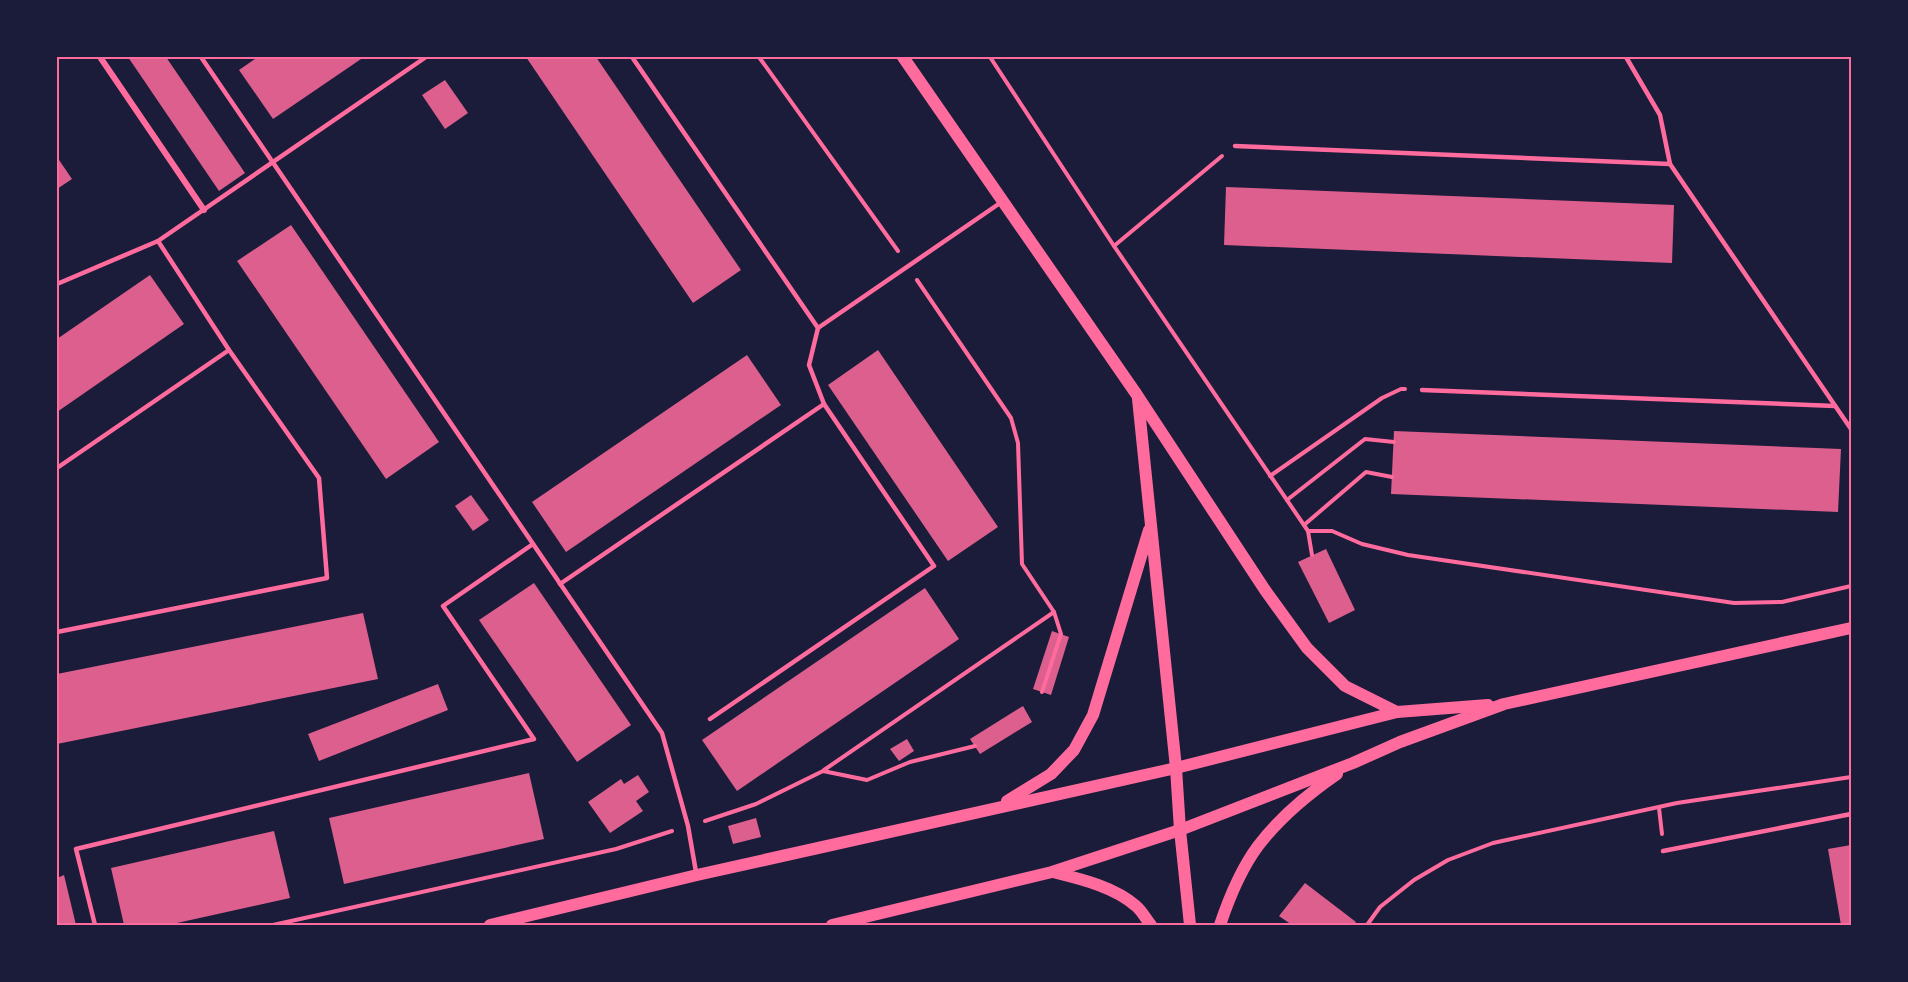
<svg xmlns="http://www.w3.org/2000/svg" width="1908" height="982" font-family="'IBM Plex Sans',sans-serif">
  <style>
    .building { fill: #dd5f8e }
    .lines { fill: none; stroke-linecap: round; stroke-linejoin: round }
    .path { stroke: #ff6b9d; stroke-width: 4 }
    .service { stroke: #ff6b9d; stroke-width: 4.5 }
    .minor { stroke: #ff6b9d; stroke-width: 6 }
    .secondary { stroke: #ff6b9d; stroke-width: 12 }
    .neatline { fill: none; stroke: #ff6b9d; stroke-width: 2 }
  </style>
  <rect width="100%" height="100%" fill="#1b1b3a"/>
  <!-- building -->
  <g class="building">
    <path d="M128,57h38l79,116 -26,18z"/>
    <path d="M258,57h106l-91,62 -34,-49z"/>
    <path d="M526,57h70l145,213 -48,33z"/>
    <path d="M445,80l23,33 -23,16 -23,-34z"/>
    <path d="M57,157l15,22 -15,10z"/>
    <path d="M1226,187l448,18 -2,58 -448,-18z"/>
    <path d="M291,225l148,217 -53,37 -149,-218z"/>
    <path d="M150,275l34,49 -127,88v-73z"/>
    <path d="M878,350l120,177 -50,34 -120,-176z"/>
    <path d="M747,355l34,50 -215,147 -34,-50z"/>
    <path d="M1394,431l447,18 -3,63 -447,-18z"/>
    <path d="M471,495l18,25 -16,11 -18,-25z"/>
    <path d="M1326,549l29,61 -26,13 -31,-61z"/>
    <path d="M534,583l97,142 -54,37 -98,-142z"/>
    <path d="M925,588l34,51 -222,152 -35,-51z"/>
    <path d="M363,613l15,66 -321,65v-70z"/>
    <path d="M1052,631l17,6 -18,58 -18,-6z"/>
    <path d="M438,684l10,26 -129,51 -11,-27z"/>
    <path d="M1023,706l9,16 -52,32 -10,-15z"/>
    <path d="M907,739l7,12 -15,10 -9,-12z"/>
    <path d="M529,773l15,66 -200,45 -15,-66z"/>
    <path d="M638,775l11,17 -13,9 7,10 -33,22 -22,-31 33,-23 3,5z"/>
    <path d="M756,818l5,19 -28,7 -5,-18z"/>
    <path d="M274,831l16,67 -122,27h-44l-13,-57z"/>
    <path d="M1851,845v80h-10l-13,-76z"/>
    <path d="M64,875l12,50h-19v-47z"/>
    <path d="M1305,883l51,39 -2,3h-62l-13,-9z"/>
  </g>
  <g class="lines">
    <!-- path -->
    <g class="path">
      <path d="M759,57l139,194"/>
      <path d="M990,57l124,189 194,285 4,24"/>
      <path d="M1114,246l108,-90"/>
      <path d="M917,280l94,138 7,25 4,121 32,48 7,22 -19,58"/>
      <path d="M1270,476l112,-78 19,-9h4"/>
      <path d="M1287,500l78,-61 29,3"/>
      <path d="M1304,525l62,-53 26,5"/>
      <path d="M1308,531h24l30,13 46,11 326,48 48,-1 69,-16"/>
      <path d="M824,770l230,-158"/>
      <path d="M1659,808l3,26"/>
      <path d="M705,821l51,-17 67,-33 44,9 43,-18 65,-16"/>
      <path d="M273,925l343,-76 56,-18"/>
      <path d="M1367,925l13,-18 34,-27 34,-20 45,-17 184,-40 174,-26"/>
    </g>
    <!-- service -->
    <g class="service">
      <path d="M201,57l461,676 26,93 8,46"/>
      <path d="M632,57l186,271"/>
      <path d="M1626,57l34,58 10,49 181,265"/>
      <path d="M1235,146l435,18"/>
      <path d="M57,284l101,-43 268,-184"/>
      <path d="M1422,390l413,16"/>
      <path d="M824,404l-15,-39 9,-37 185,-127"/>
      <path d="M57,468l172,-118"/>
      <path d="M560,584l264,-180 110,162 -224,153"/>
      <path d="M57,632l270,-54 -8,-100 -90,-128 -71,-109"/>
      <path d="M1663,851l188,-37"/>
      <path d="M95,925l-19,-76 458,-110 -91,-133 90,-62"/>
    </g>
    <!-- minor -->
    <path class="minor" d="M100,57l104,153"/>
    <!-- secondary -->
    <g class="secondary">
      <path d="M903,57l234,338 128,195 42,58 38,38 52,26"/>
      <path d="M1138,399l38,369 4,62 10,95"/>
      <path d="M1007,801l44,-27 23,-24 19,-35 56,-185"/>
      <path d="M1053,872c28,7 62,15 83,34 6,5 10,13 15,19"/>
      <path d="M490,925l207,-50 479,-107 221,-56 91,-7"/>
      <path d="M832,925l220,-53 128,-42 173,-67 47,-21 104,-38 347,-76"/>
      <path d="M1220,925c9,-27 21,-56 38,-79 22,-29 50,-52 79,-72"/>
    </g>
  </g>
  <!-- border -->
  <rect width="1908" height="982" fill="none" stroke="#1b1b3a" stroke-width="117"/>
  <rect x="58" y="58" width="1792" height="866" class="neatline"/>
</svg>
